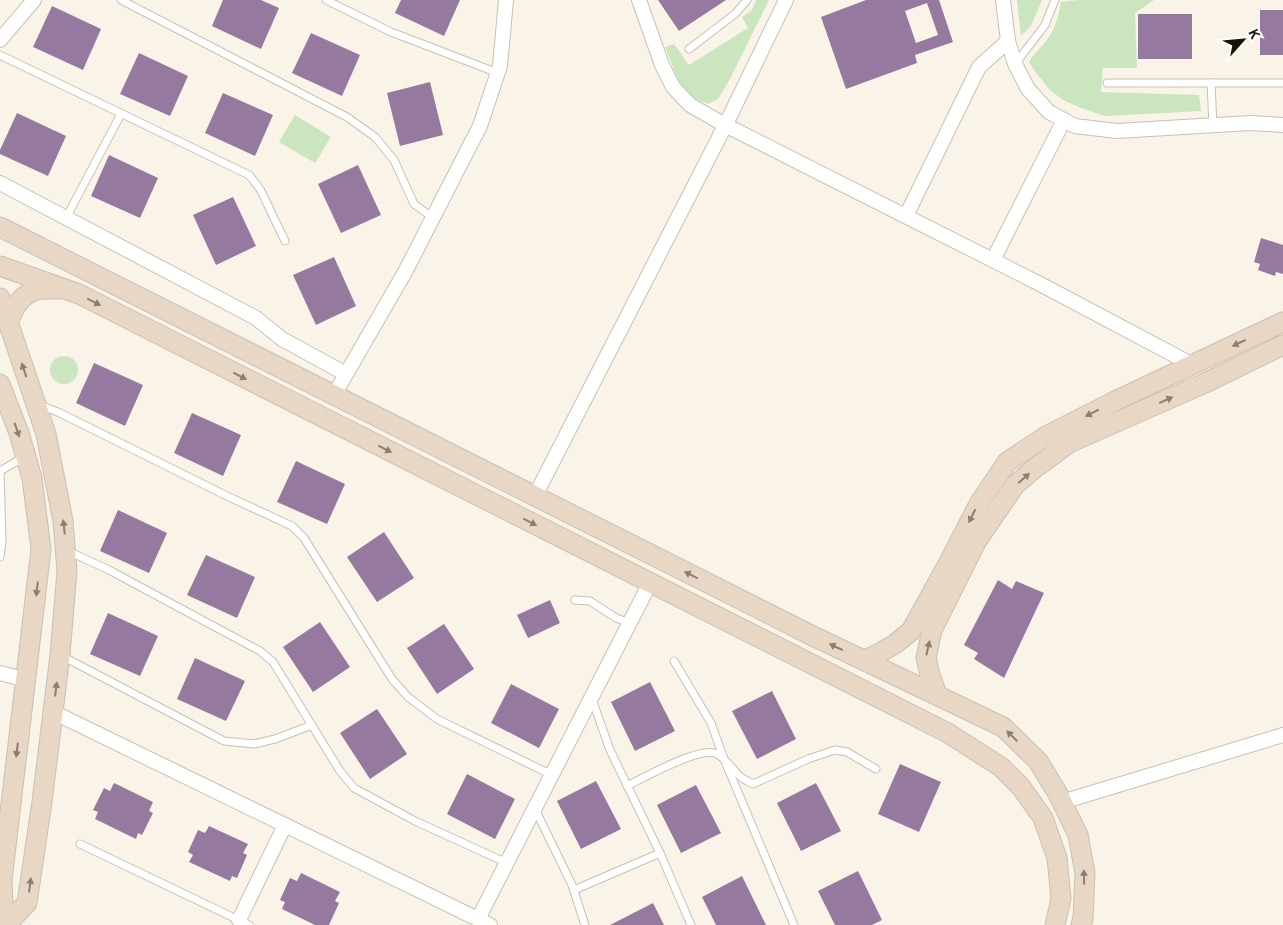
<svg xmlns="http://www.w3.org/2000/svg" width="1283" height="925" font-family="'DM Sans',sans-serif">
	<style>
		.green { fill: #cbe5be }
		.building { fill: #96799f; fill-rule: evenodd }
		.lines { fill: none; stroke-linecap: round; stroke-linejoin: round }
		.lane-casing { stroke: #c7c1b5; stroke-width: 9 }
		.street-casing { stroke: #c7c1b5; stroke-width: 16 }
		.secondary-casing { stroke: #c7c1b5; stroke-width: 21 }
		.lane { stroke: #fff; stroke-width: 7 }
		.street { stroke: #fff; stroke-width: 14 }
		.secondary { stroke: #e7d7c4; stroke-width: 19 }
		.oneway { fill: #897f73 }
	</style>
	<rect width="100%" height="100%" fill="#faf4e8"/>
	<g class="green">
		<path d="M756,0H769L730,79L718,99L708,104L694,98L680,85L665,47L674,44L689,65L748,28L742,17L752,10Z"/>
		<path d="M1017,0H1042L1031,26L1021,36Z"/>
		<path d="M1078,0H1154L1135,13L1137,68H1103L1101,92L1199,95L1201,111L1105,116L1081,108L1063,100L1050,90L1037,74L1029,62C1034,53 1041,48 1047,40C1056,27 1058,17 1061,2Z"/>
		<path d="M295,115L331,137L315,163L279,142Z"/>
		<circle cx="64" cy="370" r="14"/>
	</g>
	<g class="building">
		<path d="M223,0H261L279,8L261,49L212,26Z"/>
		<path d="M401,0H460L444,36L395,13Z"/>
		<path d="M658,0H726L679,31Z"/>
		<path d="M866,0H939L953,42L915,55L917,63L846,89L821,17ZM927,3L938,35L916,43L905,11Z"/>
		<path d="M52,6L101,29L83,70L33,47Z"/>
		<rect x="1260" y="10" width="23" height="45"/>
		<rect x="1138" y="14" width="54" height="45"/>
		<path d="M311,33L360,55L342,96L292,73Z"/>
		<path d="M139,53L188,76L170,116L120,94Z"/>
		<path d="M430,82L443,135L400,146L387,93Z"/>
		<path d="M223,93L273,115L255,156L205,133Z"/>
		<path d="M17,113L66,136L48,176L0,154V150Z"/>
		<path d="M109,155L158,178L140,218L91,196Z"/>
		<path d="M358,165L381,215L341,233L318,184Z"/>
		<path d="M233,197L256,246L216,265L193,215Z"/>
		<path d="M1261,238L1283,245V274L1276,272L1275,276L1258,270L1260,264L1254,262Z"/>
		<path d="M334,257L356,306L316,325L293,275Z"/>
		<path d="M94,363L143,385L125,426L76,403Z"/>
		<path d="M192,413L241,435L223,476L174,453Z"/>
		<path d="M296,461L345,484L327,524L277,502Z"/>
		<path d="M118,510L167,533L149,573L100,551Z"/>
		<path d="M384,532L414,578L377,602L347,557Z"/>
		<path d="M206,555L255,577L237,618L187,595Z"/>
		<path d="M998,580L1012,589L1016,581L1044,593L1004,678L974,659L978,653L964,645Z"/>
		<path d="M550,600L560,623L528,638L517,615Z"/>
		<path d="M108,613L158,636L140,676L90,654Z"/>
		<path d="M320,622L350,667L313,692L283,647Z"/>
		<path d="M444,624L474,669L437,694L407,648Z"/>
		<path d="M195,658L245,681L226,721L177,699Z"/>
		<path d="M650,682L675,731L635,751L611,702Z"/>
		<path d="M511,684L559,709L539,748L491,723Z"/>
		<path d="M772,691L796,739L757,759L732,711Z"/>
		<path d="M377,709L407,754L370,779L340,733Z"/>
		<path d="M900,764L941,782L919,832L878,814Z"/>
		<path d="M467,774L515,799L495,839L447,814Z"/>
		<path d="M596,781L621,829L581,849L557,801Z"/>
		<path d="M114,783L153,802L149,811L153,813L142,835L138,833L136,839L95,819L98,812L93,810L104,788L110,791Z"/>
		<path d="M816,783L841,831L801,851L777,803Z"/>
		<path d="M696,785L721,833L681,853L657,805Z"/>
		<path d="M209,826L248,844L243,853L247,855L237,878L232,876L230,881L189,862L193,855L188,852L198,830L205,833Z"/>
		<path d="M858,871L882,920L872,925H835L818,891Z"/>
		<path d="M301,873L340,892L335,901L339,903L329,925H315L282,909L285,902L280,900L290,878L297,881Z"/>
		<path d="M742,876L766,925H716L702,897Z"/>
		<path d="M653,903L664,925H610Z"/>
	</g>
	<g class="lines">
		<defs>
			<g id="lane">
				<path d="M121,0L347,117L375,137L394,160L414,204L433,218"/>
				<path d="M326,0L391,32L498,73"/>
				<path d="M689,49L735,14L747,0"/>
				<path d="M0,55L249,175L260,189L285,241"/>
				<path d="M1016,63L1045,25L1055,0"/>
				<path d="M1107,83H1283"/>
				<path d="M1211,83L1213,126"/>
				<path d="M66,218L121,114"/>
				<path d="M40,405L60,413L229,497L292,526L304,538L392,679L408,697L437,719L552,775"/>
				<path d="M0,471L24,457"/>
				<path d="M68,551L109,570L260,651L273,662L340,771L354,788L415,821L507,863"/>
				<path d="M0,557L2,540L0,471"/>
				<path d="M575,600L590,601L616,618L630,623"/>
				<path d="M62,656L224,741L254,744L275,739L312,725"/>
				<path d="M674,661L711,723L724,759L794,925"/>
				<path d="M592,699L610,750L660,853L691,925"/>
				<path d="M627,786C643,778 702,745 717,754C728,760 733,771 742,778C745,780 750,782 753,784L808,759L835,750L847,752L876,769"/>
				<path d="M535,809L572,885L585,925"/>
				<path d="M80,844L249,925"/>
				<path d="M574,890L660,853"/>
			</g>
			<g id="street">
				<path d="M639,0L662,65L673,87L690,105L725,125L1042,285L1193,365"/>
				<path d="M1003,0L1008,41L1015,64L1028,89L1049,112L1075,126L1117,131L1250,123L1283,125"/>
				<path d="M0,40L34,0"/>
				<path d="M0,183L256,318L282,339L346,374"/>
				<path d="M906,216L979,67L1008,41"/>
				<path d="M993,260L1064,120"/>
				<path d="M334,395L405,272L480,126L500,66L506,0"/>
				<path d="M535,496L728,120L786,0"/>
				<path d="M0,673L26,680"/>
				<path d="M53,712L490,925"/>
				<path d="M1062,802L1283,735"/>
				<path d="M478,919L650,583"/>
				<path d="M239,920L285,825"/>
			</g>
			<g id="secondary">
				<path d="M0,227L813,636L1003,727L1038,761L1058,794L1078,835L1085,873L1083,919L1081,925"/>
				<path d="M0,266L79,294L948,733L1001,767L1021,787L1043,818L1057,858L1061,899L1055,925"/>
				<path d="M0,298L46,434L63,521L67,571L60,655L42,802L27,903L6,925"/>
				<path d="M8,323C13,310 19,297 33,291C40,288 50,289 58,289"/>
				<path d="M0,384L19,433L32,478L41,549L2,880L4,925"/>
				<path d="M863,660L874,656L895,644L911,631L948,564L980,502L1007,462L1046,436L1115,401L1283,322"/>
				<path d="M937,695L930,675L926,658L932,630L976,542L1015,485L1035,468L1069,443L1205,383L1283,345"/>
			</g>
		</defs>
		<use href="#lane" class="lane-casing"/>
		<use href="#street" class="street-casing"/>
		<use href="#secondary" class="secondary-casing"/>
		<use href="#lane" class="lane"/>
		<use href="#street" class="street"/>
		<use href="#secondary" class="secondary"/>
	</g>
	<defs><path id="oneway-solid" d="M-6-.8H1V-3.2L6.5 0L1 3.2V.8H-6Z" transform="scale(1.25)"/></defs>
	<g class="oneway">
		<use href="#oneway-solid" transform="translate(94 302) rotate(27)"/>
		<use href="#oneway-solid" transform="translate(1239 343) rotate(155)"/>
		<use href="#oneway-solid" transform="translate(24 370) rotate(-109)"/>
		<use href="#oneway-solid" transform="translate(240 376) rotate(27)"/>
		<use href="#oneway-solid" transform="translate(1166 400) rotate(-24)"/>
		<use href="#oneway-solid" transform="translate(1092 413) rotate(153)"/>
		<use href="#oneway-solid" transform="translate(17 430) rotate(71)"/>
		<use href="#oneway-solid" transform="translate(385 449) rotate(27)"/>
		<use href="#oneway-solid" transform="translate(1024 478) rotate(-41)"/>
		<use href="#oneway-solid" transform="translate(972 516) rotate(117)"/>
		<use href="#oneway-solid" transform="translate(530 522) rotate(27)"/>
		<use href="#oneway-solid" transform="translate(64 527) rotate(-96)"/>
		<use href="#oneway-solid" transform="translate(691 575) rotate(-153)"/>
		<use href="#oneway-solid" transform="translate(37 589) rotate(97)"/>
		<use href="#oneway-solid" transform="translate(836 647) rotate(-155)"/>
		<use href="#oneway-solid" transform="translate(928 648) rotate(-77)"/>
		<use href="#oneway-solid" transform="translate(56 689) rotate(-83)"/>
		<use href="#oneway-solid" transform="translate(1012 736) rotate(-136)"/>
		<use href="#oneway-solid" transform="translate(17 750) rotate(97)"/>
		<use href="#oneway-solid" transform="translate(1084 877) rotate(-91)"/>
		<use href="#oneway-solid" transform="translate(30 885) rotate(-82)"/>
	</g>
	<g transform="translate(1243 40) rotate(63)" stroke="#ffffff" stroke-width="4" paint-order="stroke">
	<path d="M0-4L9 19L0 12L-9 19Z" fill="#171410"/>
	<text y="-8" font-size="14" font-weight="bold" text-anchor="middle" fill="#171410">K</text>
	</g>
</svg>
